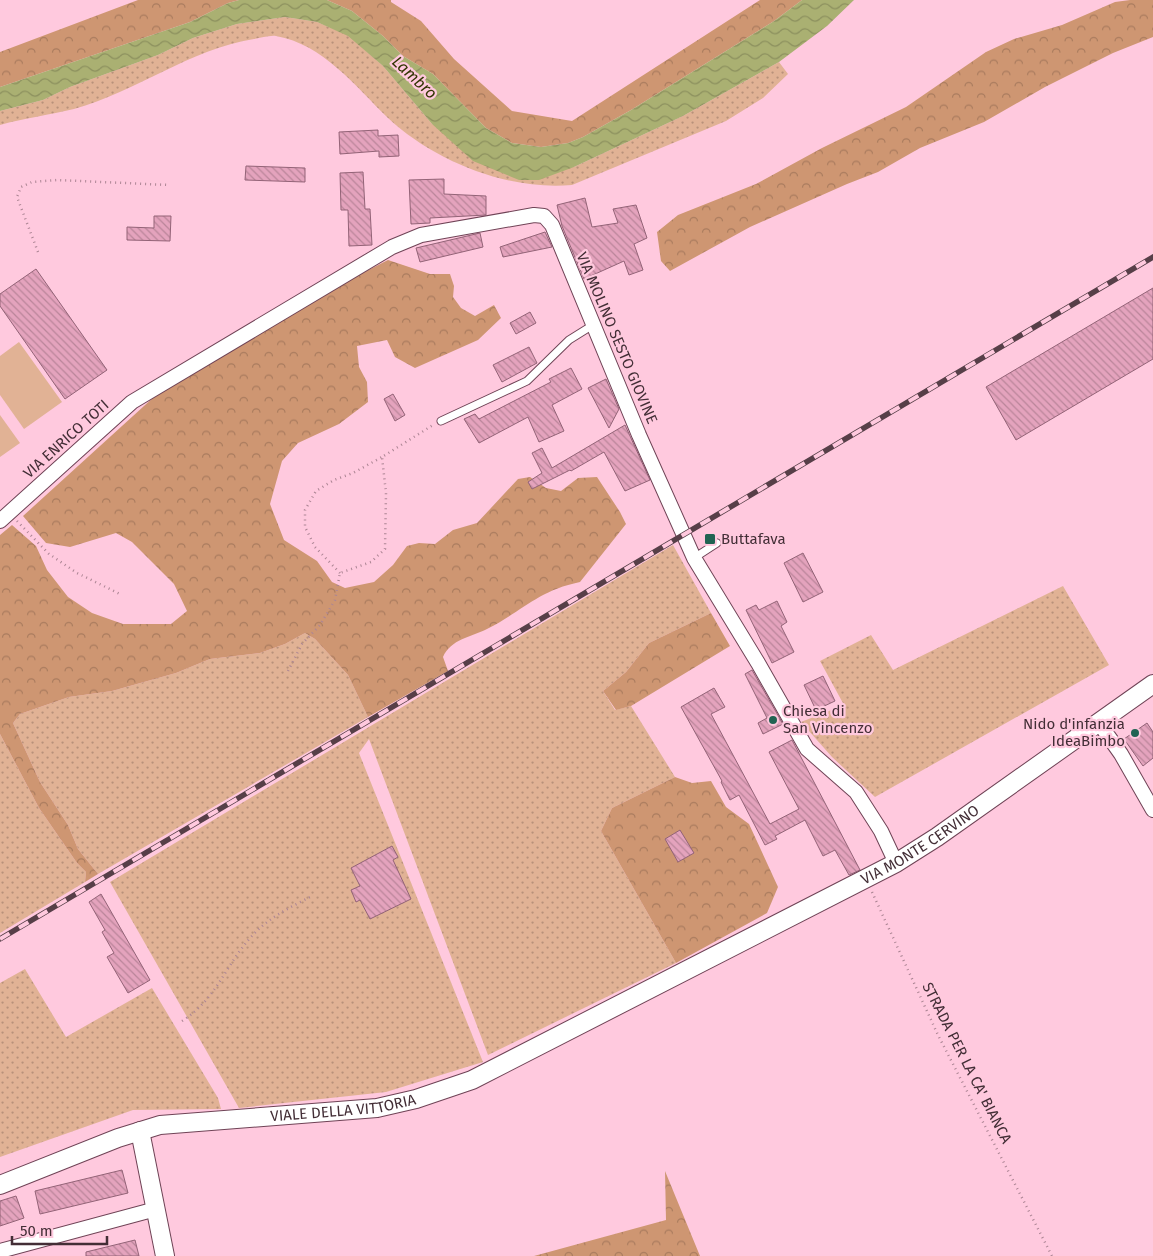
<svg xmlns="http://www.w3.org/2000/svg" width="1153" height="1256" font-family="'Fira Sans',sans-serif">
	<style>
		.green { fill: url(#green-dots) }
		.forest { fill: url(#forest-crowns) }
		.pitch { fill: #e1b295 }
		.water { fill: url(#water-waves) }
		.building { fill: url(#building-back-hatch); stroke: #936377 }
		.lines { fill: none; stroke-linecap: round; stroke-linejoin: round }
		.service-casing { stroke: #6f4356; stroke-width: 9 }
		.minor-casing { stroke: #6f4356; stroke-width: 16 }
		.tertiary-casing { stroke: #6f4356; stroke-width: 20 }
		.path { stroke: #ac8594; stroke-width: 2.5; stroke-dasharray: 1 4; stroke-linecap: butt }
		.service { stroke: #fff; stroke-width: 7 }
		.minor { stroke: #fff; stroke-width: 14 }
		.tertiary { stroke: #fff; stroke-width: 18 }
		.rail-casing { stroke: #573f48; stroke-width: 5.5 }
		.rail { stroke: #ffc9de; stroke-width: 4; stroke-dasharray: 11; stroke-linecap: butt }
		.poi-dot { fill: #216352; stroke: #ffc9de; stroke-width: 2 }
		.labels { text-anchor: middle; stroke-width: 4.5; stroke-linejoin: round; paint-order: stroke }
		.street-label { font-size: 15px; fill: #432e36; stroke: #ffc9de }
		.poi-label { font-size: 15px; fill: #432e36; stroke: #ffc9de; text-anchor: start }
		.water-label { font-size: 16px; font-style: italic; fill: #323503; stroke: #ffc9de }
	</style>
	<defs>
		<pattern id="green-dots" width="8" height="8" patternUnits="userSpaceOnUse" patternTransform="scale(1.25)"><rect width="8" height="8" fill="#e1b295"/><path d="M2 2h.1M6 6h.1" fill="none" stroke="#b8917a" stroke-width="1.8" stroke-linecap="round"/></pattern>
		<pattern id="forest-crowns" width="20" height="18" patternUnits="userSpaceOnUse" patternTransform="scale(1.25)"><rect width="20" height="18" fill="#ce9672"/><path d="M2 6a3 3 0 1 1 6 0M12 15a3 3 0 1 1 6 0" fill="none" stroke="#a97b5e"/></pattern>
		<pattern id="water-waves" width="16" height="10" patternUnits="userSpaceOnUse" patternTransform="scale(1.25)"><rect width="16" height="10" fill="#aab072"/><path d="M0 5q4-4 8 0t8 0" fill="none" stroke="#8c905e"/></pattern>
		<pattern id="building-back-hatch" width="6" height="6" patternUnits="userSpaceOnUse" patternTransform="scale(1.25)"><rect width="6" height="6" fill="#e4a3bd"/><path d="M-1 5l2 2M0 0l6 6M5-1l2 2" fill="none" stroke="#ba859a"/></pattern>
	</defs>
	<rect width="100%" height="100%" fill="#ffc9de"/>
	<g class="green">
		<path d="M285,17L317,22L348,35L383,66L432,124L574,167L683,116L779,62L788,74L763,98L726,121L572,185C508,191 434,161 388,118C356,87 323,44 276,36C270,35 261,38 254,39C190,49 136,92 74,109C50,115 24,118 0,125V111L43,100L70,87L158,55L193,38L237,24Z"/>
		<path d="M673,545L711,613L649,643L626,672L603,691L615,710L631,706L675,777L612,808L601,831L676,963L488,1055L369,739L359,753L483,1062L386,1092L239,1108L110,882Z"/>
		<path d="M1063,586L1109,665L875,797L832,757L801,722L844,705L820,661L871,635L893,670Z"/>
		<path d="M305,633L315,639L348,675L368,717L98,874L78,849L68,825L40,782L13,723L20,714L69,697L112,691L176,673L210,659L260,653L285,644Z"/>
		<path d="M0,734L39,808L77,863L86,872L85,882L0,933Z"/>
		<path d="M25,969L66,1037L152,988L218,1098L221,1109L133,1110L0,1157V983Z"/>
	</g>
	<g class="forest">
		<path d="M138,0H239L228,3L190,22L0,87V52Z"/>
		<path d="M327,0H391V2L421,21L454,59L512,111L572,121L760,0H802L774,21L631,110L583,137L568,143L541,147L512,143L486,128L433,74L403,56L383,36L352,11Z"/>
		<path d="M1130,0H1153V37L1113,53L1045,87L984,122L920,148L878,172L847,184L750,227L670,271L661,261L657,232L678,215L756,184L822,148L906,107L986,52L1014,39L1062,25L1115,2Z"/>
		<path d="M388,260L430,274H450L454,286L453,297L461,308L475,316L494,305L501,318L478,340L415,368L395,357L387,340L357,346L359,367L367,382L368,402L339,424L298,443L282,461L270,504L284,540L317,561L332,582L345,588L374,582L393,565L407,546L419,543L435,544L453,530L477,523L518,479L530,477L546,488L561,491L578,478L597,477L620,512L626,524L580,582C537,591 523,611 487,629C471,637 451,639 443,657L448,671L368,717L348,675L315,639L305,633L285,644L260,653L210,659L176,673L112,691L69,697L20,714L13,723L40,782L68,825L78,849L98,874L85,882L86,872L77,863L39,808L0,734V535L12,525L36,546L47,570L68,597L92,613L123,624H171L187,611L174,584L132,542L116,533L70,547L46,543L23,516L155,396L335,287Z"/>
		<path d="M711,613L730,646L631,706L616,710L603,691L626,672L649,643Z"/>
		<path d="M675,777L692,783L711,781L726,807L749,824L778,887L767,913L676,963L601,831L612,808Z"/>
		<path d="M665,1171L700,1256H534L666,1220Z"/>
	</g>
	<g class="pitch">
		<path d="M19,342L62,402L24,429L0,395V356Z"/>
		<path d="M0,415L20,443L0,457Z"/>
	</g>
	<path class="water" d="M239,0H327L352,11L383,36L403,56L433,74L486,128L512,143L541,147L568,143L583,137L631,110L774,21L802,0H854L827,26L779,62L683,116L574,167L539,180H519L473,161L432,124L383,66L348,36L317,22L285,17L237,24L193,38L158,55L70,87L43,100L0,111V87L190,22L228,3Z"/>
	<g class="building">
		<path d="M378,130V136L398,135L399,156L379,157V151L340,154L339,132Z"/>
		<path d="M246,166L305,168V182L245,180Z"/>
		<path d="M363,172L365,209H370L372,245L349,246L348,210H341L340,173Z"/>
		<path d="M444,179V194L486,196V215L430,218V223L411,224L409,180Z"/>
		<path d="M585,198L592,227L618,223L613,209L636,205L647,238L634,244L643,270L629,275L624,261L584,279L562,226L557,205Z"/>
		<path d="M154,216H171L170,241L127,240V227L154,228Z"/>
		<path d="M545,232L552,247L503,257L500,247Z"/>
		<path d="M480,233L483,247L420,262L416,248Z"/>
		<path d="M36,269L107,370L65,399L0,306V294Z"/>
		<path d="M1153,288V359L1016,440L986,387Z"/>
		<path d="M530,312L536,323L516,334L510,323Z"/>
		<path d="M529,347L537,363L502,382L493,365Z"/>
		<path d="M571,368L582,389L552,405L564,431L539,442L528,417L479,443L464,419L475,414L479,419L551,382L549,379Z"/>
		<path d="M606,379L619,409L609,428L588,388Z"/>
		<path d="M393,394L405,415L395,421L384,399Z"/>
		<path d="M625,425L650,480L625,491L604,452L571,471L570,470L532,489L528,482L542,473L532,453L542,448L552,468Z"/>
		<path d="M803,553L823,592L803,602L784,563Z"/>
		<path d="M777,601L787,622L781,626L794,652L772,663L746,610L756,605L759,610Z"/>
		<path d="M752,670L783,724L763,734L758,723L767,718L745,674Z"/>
		<path d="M823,676L835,701L820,708L819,706L815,708L804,685Z"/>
		<path d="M714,688L725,707L711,714L770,824L799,809L769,752L792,740L860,870L849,875L835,850L823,856L805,820L775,836L777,839L765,845L739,795L730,800L721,782L722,781L681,707Z"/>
		<path d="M1147,723L1153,732V758L1143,766L1124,739Z"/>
		<path d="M680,830L694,853L678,862L665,839Z"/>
		<path d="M392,846L398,857L393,860L411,899L370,919L360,900L356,902L351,890L360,886L351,868Z"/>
		<path d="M101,894L150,980L128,993L107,957L114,953L102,932L105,930L89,902Z"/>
		<path d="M122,1170L128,1193L40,1214L35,1191Z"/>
		<path d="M16,1196L24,1218L0,1226V1201Z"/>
		<path d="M135,1240L139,1256H86V1252Z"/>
	</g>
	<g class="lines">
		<defs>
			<g id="service">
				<path d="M441,421L527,381L569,340L593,325"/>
				<path d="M694,558L717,543"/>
			</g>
			<g id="minor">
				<path d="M0,521L132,402L392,247L421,235L534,215L544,216L552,225L639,435L694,558L758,663L807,749L856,792L881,831L896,863"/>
				<path d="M1099,723L1121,754L1153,810"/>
				<path d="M0,1251L156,1209"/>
			</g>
			<g id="tertiary">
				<path d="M140,1131L165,1256"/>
				<path id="s1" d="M0,1185L118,1138L160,1125L377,1108L416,1099L472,1080L896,863L937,837L1153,684"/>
			</g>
		</defs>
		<use href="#service" class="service-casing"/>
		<use href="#minor" class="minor-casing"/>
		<use href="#tertiary" class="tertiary-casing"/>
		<g class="path">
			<path d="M38,252L17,197L21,187L32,182L57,180L169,185"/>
			<path d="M17,521L49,554L77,573L120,594"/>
			<path d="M340,573L315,547L305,527V510L316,491L334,480L353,473L382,457"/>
			<path d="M288,671L302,644L320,625L335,600L340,573L371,562L385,549L386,493L382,457L433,425"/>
			<path d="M872,892L938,1035L1052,1256"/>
			<path d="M182,1021C217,999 225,965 252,936C268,918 289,908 310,897"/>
		</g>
		<use href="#service" class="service"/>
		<use href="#minor" class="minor"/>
		<use href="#tertiary" class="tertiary"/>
		<defs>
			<path id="rail" d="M0,939L1153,257"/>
		</defs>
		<use href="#rail" class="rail-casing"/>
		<use href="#rail" class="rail"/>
	</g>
	<g class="poi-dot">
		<rect x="704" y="533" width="12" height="12" rx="2.5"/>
		<circle cx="773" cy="720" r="5"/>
		<circle cx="1135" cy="733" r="5"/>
	</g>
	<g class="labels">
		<g class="street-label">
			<text transform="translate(617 338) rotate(67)" y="5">VIA MOLINO SESTO GIOVINE</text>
			<text transform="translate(66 439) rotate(-42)" y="5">VIA ENRICO TOTI</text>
			<text dy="5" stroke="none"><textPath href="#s1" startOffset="994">VIA MONTE CERVINO</textPath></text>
			<text transform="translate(967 1063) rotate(63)" y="5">STRADA PER LA CA' BIANCA</text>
			<text dy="5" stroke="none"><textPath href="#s1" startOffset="355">VIALE DELLA VITTORIA</textPath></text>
		</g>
		<g class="poi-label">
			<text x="721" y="544">Buttafava</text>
			<text x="783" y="716">Chiesa di<tspan x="783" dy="17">San Vincenzo</tspan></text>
			<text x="1125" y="729" text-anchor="end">Nido d'infanzia<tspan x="1125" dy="17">IdeaBimbo</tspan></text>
		</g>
		<g class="water-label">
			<text transform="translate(415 77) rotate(43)" y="6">Lambro</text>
		</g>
	</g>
	<path d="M12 1236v8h95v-8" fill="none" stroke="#432e36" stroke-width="2.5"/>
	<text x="20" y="1236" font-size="15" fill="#432e36" stroke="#ffc9de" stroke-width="4" paint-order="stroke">50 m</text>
</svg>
